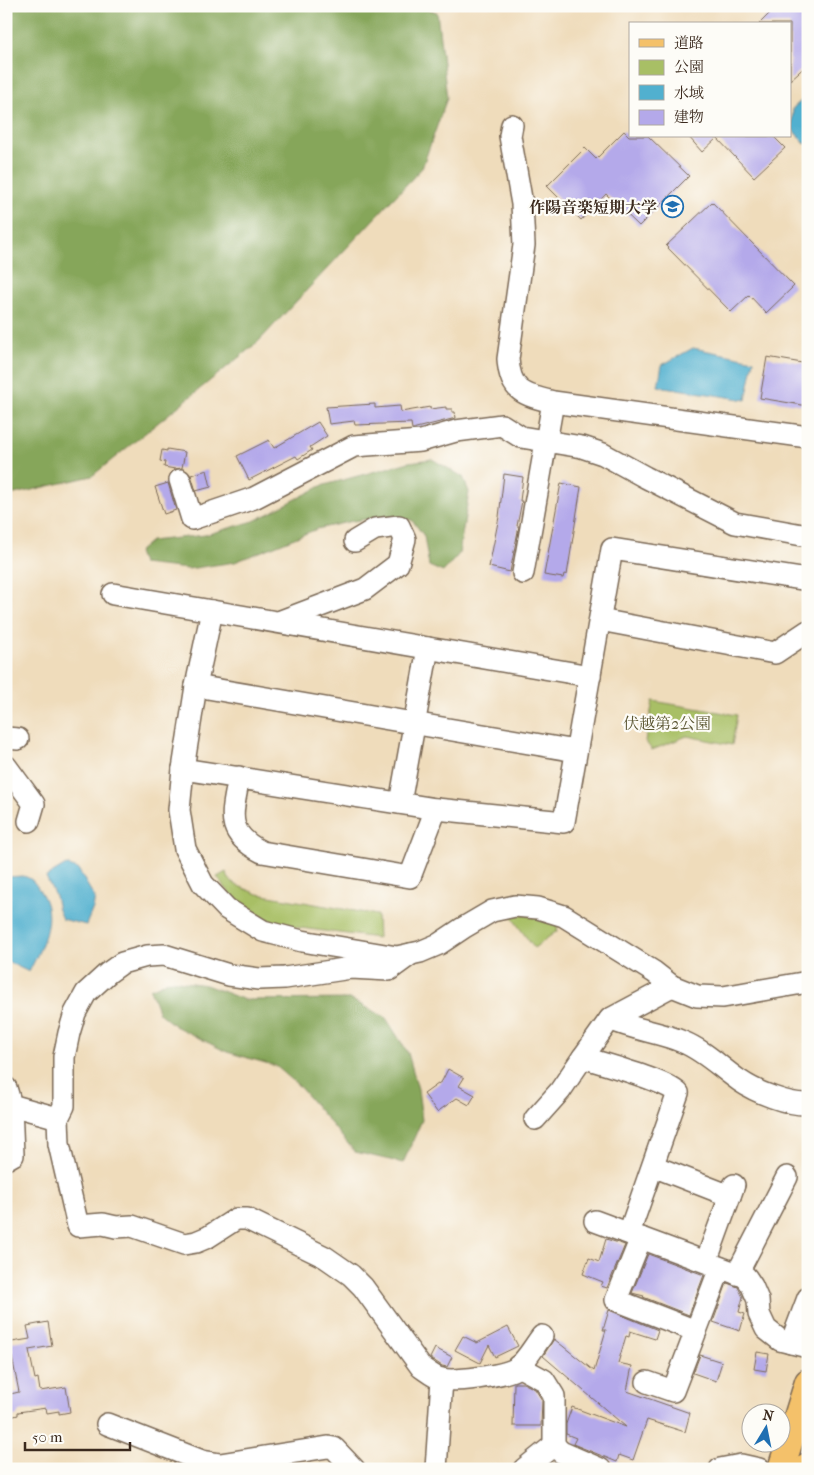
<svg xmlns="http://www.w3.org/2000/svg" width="814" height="1475" font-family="'IM FELL French Canon','Noto Serif JP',serif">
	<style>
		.green { fill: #a8bf65; stroke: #727442 }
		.forest { fill: #86a65a; stroke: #60683c }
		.water { fill: #51b0cf; stroke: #466d76 }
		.building { fill: #b4a9ea }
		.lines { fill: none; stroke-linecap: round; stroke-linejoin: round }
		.minor-casing { stroke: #7a6855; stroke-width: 24 }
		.major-casing { stroke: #7a6855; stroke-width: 29 }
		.minor { stroke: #fff; stroke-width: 21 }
		.major { stroke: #f4c16a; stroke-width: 26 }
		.labels { text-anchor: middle; stroke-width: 4.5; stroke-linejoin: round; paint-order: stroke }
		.poi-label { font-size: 16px; font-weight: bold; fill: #3b2a1e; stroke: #fdfcf7; text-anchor: end }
		.park-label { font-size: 16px; fill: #5c5733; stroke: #fdfcf7 }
	</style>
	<rect width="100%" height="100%" fill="#fdfcf7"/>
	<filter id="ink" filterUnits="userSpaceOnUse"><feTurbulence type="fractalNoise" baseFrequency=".02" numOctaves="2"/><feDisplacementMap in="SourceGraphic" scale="10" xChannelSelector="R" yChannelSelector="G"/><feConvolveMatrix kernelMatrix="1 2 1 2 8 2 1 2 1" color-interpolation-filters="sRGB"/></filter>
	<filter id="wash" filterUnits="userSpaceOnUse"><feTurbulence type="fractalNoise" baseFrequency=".0096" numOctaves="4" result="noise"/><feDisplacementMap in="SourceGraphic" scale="20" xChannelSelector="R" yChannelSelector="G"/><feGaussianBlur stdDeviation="1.12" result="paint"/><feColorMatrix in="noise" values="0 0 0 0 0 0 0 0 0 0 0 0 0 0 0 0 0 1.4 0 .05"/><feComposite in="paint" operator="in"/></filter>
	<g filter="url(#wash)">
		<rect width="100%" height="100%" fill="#efdcbb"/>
		<g class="green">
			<path d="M653,701L737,715L732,745L687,736L652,750L645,741Z"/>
			<path d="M226,872L229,879L236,885L258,894L377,915L378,938C357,935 337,933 316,930C302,928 287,927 274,922C250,914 231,897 217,877Z"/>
			<path d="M525,915L558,923L557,931L534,948L511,916Z"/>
		</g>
		<g class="forest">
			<path d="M6,6H415L437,12L447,98L422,168L258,342L92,476L6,496Z"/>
			<path d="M432,459L463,477L469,492L459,554L443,572L429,566L424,536L412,520L383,517L353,521L317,529L235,562L188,569L142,564L138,552L151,541L205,535L254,521L321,486L409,462Z"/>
			<path d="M170,980L206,985L245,1000L350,999L386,1018L408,1053L418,1089L422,1120L403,1163L355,1152L298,1085L276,1066L227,1052L175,1026L159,1013L150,989Z"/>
		</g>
		<g class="water">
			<path d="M808,95V143L805,144L792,129L793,108Z"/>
			<path d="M693,348L754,360L746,400L658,386L662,365Z"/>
			<path d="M66,865L78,869L95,898L93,908L86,925L62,919L58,910L55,896L46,877Z"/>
			<path d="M23,876C32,878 35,883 40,891C58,917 41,948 29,972L6,961V877Z"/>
		</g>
		<g id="blocks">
			<g class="building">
				<path d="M777,6H808V64L790,80V24H759Z"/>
				<path d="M624,131L629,136H648L689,176L639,226L606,194L581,220L547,186L585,148L596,159Z"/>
				<path d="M688,136H773L785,148L754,177L717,138L702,152Z"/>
				<path d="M712,202L794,286L766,313L749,295L731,312L666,246Z"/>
				<path d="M767,357L808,364V406L760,398Z"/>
				<path d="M375,404V408L400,406L401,412L430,407V409L446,407V409H452V412H455L456,418L412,429L411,423L355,425L354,421L329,424L326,407Z"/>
				<path d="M318,422L327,436L310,447L312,450L298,459L296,456L249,480L237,456L269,440L274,448Z"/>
				<path d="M167,449L185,452L182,468L175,469L164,467L165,462L160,461L162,450L167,451Z"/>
				<path d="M207,470L211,487L196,491L191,475Z"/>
				<path d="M504,474L523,477L520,501H522L517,526H519L510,572L489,567L499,517Z"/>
				<path d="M168,483L176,510L164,514L155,487Z"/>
				<path d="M561,483L581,487L567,575L564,574L563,578L544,575Z"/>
				<path d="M448,1069L464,1078L459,1086L475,1095L469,1105L457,1098L437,1112L424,1094L442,1081Z"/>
				<path d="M606,1239L625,1245L607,1288L601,1286L603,1282L583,1274L589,1258L599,1262Z"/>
				<path d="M648,1254L704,1275L689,1315L643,1297L644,1296L632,1293Z"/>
				<path d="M727,1283L738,1287L743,1297L739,1312L745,1314L740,1331L713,1322Z"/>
				<path d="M609,1310L658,1330L655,1339L630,1331L629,1337L626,1336L618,1363L632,1366L627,1391L690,1413L685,1432L647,1420L633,1460L619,1455L617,1462L573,1444L576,1438L566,1434V1424L572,1407L626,1427L543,1356L554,1339L594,1371L606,1330H603Z"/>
				<path d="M48,1322L52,1346L29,1350L35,1379L38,1378L40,1391L66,1387L70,1412L59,1414V1411L47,1413L46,1408L18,1412V1415L6,1418V1395L19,1392L12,1357L6,1358V1343L30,1339L27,1326Z"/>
				<path d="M508,1327L518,1346L495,1357L489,1345L480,1363L455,1350L463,1336L477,1343Z"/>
				<path d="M435,1348L452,1357L447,1367L442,1366L430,1358Z"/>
				<path d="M757,1352L769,1354L766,1371L754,1369Z"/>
				<path d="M700,1355L722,1362L716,1381L693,1373Z"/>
				<path d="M514,1383H523L535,1389L542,1400L541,1426H513Z"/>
			</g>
		</g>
	</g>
	<g filter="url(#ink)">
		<use href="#blocks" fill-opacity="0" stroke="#7a6855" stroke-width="1"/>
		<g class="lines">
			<defs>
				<g id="minor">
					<path d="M512,125L510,136L522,204L524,245L508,359C510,392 524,395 553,402L808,437"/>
					<path d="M180,480L192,519L254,498L354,446L421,441L456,431L502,425L521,437L582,447L603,454L645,477L735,523L808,536"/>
					<path d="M523,573L553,402"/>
					<path d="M113,594L590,676"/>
					<path d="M212,611L196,686L183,769L179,810L185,849L203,884L227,909L263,931L302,941L397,957L420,952L439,944L463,928L492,911L515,906L538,908L564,916L654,972L672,986L697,996L723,997L808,982"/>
					<path d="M600,620L775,653L808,631"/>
					<path d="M281,621L365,589L398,564L405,539L399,526L375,529L355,541"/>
					<path d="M196,686L576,751"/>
					<path d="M6,738L18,739"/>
					<path d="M6,766L34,804L29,821"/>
					<path d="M183,769L436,809L564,822L612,549L808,580"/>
					<path d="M239,777C233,813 223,832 262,852L410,877L436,809"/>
					<path d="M400,803L428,648"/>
					<path d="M411,954L389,970L351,968L285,978L259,979L229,975L164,955L147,956L122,963L108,973L86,993L75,1013L69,1033L64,1057V1106L58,1118L59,1144L78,1226L103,1224L116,1227L132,1226L184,1244L196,1242L208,1237L236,1219H247L325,1257L351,1275L363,1287L421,1367C427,1371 434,1377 441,1379C455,1382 502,1376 515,1369C526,1362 534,1346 542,1336"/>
					<path d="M610,1019C634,1030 660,1032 683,1042C705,1051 721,1068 740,1081C756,1092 788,1105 808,1104"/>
					<path d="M6,1088L11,1105L58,1118"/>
					<path d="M535,1119L560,1091L583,1057"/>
					<path d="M6,1159L13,1155L11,1105"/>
					<path d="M653,1166L730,1196"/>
					<path d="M595,1221L746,1277L752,1286L758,1300L759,1314L766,1329L780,1340L808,1347"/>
					<path d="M629,1233L678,1093C663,1079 605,1065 583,1057L610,1019L672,986"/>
					<path d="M641,1238L616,1300L696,1331L673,1391L647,1382"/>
					<path d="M706,1262L734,1185"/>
					<path d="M737,1274L787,1177"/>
					<path d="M696,1331L720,1268"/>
					<path d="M791,1343L808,1298"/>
					<path d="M518,1366L544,1380L554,1396V1445"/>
					<path d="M107,1424L202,1461L220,1464L328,1447L334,1448L354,1469"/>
					<path d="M436,1469L442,1379"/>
					<path d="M524,1469L554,1445L561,1452L600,1469"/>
					<path d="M720,1469L741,1465L759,1469"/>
				</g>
				<g id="major">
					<path d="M781,1469L808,1382"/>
					<path d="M807,1469L808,1466"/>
				</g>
			</defs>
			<use href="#minor" class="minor-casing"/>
			<use href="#major" class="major-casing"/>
			<use href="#minor" class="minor"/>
			<use href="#major" class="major"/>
		</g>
	</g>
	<defs>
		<symbol id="university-ring" viewBox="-11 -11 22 22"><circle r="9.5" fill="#fdfcf7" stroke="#1f6fb2" stroke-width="1.5"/><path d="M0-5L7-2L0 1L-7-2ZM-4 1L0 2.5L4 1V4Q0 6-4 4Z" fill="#1f6fb2"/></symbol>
	</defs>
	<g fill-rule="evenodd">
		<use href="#university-ring" x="660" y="194" width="25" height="25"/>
	</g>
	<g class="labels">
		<g class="poi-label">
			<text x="657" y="213">作陽音楽短期大学</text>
		</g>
		<g class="park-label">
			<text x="667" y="729">伏越第2公園</text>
		</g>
	</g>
	<rect width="814" height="1475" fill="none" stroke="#fdfcf7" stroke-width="25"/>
	<rect x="629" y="22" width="162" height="115" fill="#fdfcf7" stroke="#afa8a0"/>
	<rect x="639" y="39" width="25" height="8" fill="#f4c16a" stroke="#afa8a0"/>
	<text x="674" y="48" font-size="15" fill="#3b2a1e">道路</text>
	<rect x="639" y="60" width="25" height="15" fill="#a8bf65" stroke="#afa8a0"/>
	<text x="674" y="72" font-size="15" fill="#3b2a1e">公園</text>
	<rect x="639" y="85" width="25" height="15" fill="#51b0cf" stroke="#afa8a0"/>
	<text x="674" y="98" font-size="15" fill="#3b2a1e">水域</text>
	<rect x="639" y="110" width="25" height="15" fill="#b4a9ea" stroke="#afa8a0"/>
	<text x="674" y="122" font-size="15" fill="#3b2a1e">建物</text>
	<g transform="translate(766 1428) rotate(10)"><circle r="24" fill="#fdfcf7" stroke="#afa8a0"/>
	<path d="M0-4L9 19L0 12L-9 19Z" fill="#1f6fb2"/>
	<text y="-8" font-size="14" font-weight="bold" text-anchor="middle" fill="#3b2a1e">N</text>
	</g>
	<path d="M25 1442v8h105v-8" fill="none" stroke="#3b2a1e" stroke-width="2.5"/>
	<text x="32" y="1442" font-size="15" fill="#3b2a1e" stroke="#fdfcf7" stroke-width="4" paint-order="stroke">50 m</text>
</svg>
